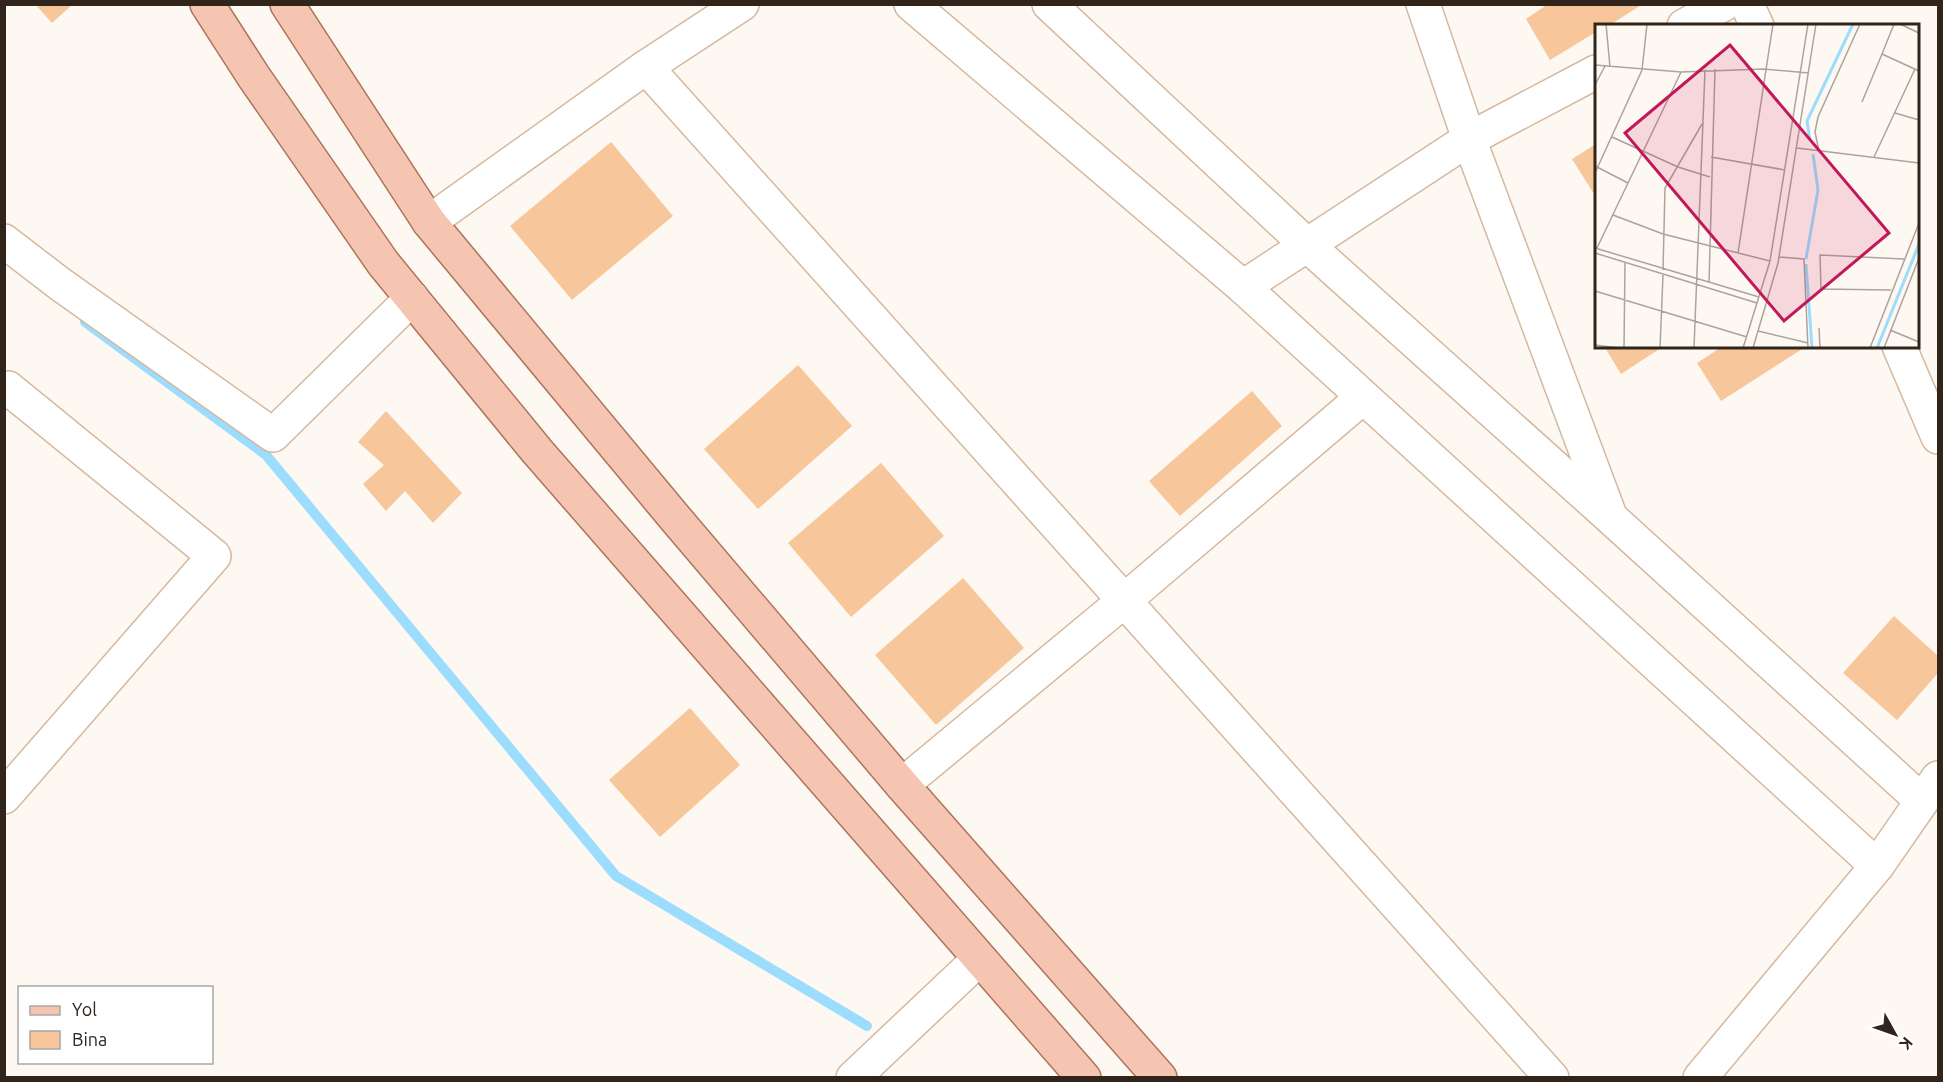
<svg xmlns="http://www.w3.org/2000/svg" width="1943" height="1082" font-family="Ubuntu,sans-serif">
	<style>
		.lines { fill: none; stroke-linecap: round; stroke-linejoin: round }
		.stream { stroke: #9cddfe; stroke-width: 10 }
		.building { fill: #f7c69a }
		.minor-casing { stroke: #d5b89f; stroke-width: 36 }
		.major-casing { stroke: #ac745b; stroke-width: 36 }
		.minor { stroke: #fff; stroke-width: 33 }
		.major { stroke: #f5c5b2; stroke-width: 33 }
		.inset-river { fill: none; stroke: #9cddfe; stroke-width: 3 }
		.inset-road { fill: none; stroke: #aca39c; stroke-width: 1.5 }
		.view { fill: #c2185b; fill-opacity: 0.15; stroke: #c2185b; stroke-width: 3 }
		.inset-edge { fill: none; stroke: #30241b; stroke-width: 3 }
	</style>
	<rect width="100%" height="100%" fill="#fef8f2"/>
	<g class="lines">
		<path class="stream" d="M85,322L266,455L616,876L867,1026"/>
	</g>
	<g class="building">
		<path d="M35,4H73L52,23Z"/>
		<path d="M1548,4H1643L1608,26H1596V32L1550,60L1526,19Z"/>
		<path d="M611,142L673,216L572,300L510,226Z"/>
		<path d="M1596,144V197L1572,159Z"/>
		<path d="M1604,346H1664L1621,374Z"/>
		<path d="M1723,346H1807L1721,401L1697,363Z"/>
		<path d="M798,365L852,426L758,509L704,449Z"/>
		<path d="M1252,391L1282,426L1180,516L1149,481Z"/>
		<path d="M386,411L462,493L433,523L405,491L386,511L363,484L384,465L358,442Z"/>
		<path d="M881,463L944,536L851,617L788,543Z"/>
		<path d="M963,578L1024,648L936,725L875,655Z"/>
		<path d="M1894,616L1938,656V673L1897,720L1843,673Z"/>
		<path d="M690,708L740,765L660,837L609,780Z"/>
	</g>
	<g class="lines">
		<defs>
			<g id="minor">
				<path d="M911,4L1243,287L1877,866"/>
				<path d="M1049,4L1307,245L1610,517L1922,801"/>
				<path d="M1423,4L1469,139L1609,513"/>
				<path d="M1747,4L1757,26"/>
				<path d="M1684,26L1724,4"/>
				<path d="M646,67L1552,1078"/>
				<path d="M429,222L646,67L742,4"/>
				<path d="M4,241L60,284L273,435L412,298"/>
				<path d="M1243,287L1469,139L1596,72"/>
				<path d="M1899,346L1938,437"/>
				<path d="M4,392L8,388L214,556L4,797"/>
				<path d="M902,785L1125,600L1362,398"/>
				<path d="M853,1078L979,959"/>
				<path d="M1700,1078L1877,866L1938,778"/>
			</g>
			<g id="major">
				<path d="M207,4L254,77L383,263L537,451L1084,1078"/>
				<path d="M287,4L429,222L675,518L902,785L1160,1078"/>
			</g>
		</defs>
		<use href="#minor" class="minor-casing"/>
		<use href="#major" class="major-casing"/>
		<use href="#minor" class="minor"/>
		<use href="#major" class="major"/>
	</g>
	<g transform="translate(1595 24)">
		<rect width="324" height="324" fill="#fef8f2"/>
		<path class="inset-river" d="M215,116L212,97L258,0M211,235L223,166L218,130M211,240L217,324M282,324L324,220"/>
		<path class="inset-road" d="M11,0L15,43M299,0L287,30L324,47M305,0L324,9M0,41L86,48L169,45L214,49M0,61L10,42M267,78L287,30M300,89L324,96M17,113L83,143L115,153M202,124L324,139M224,127L220,108L223,93L265,0M116,133L190,146M279,133L320,45M0,142L33,159M0,149L47,46L52,0M18,191L68,210L175,237M0,224L164,273M2,224L86,48M0,229L162,279M143,229L178,0M184,233L209,235L213,324M68,246L70,164L107,100M114,259L120,45M296,266L226,265L225,231L309,235M0,267L152,313M224,304L225,324M295,306L324,318M163,307L213,319M0,321L24,324M29,324L30,239M65,324L68,251M99,324L110,46M148,324L175,237L213,0M158,324L183,239L221,0M275,324L324,199M289,324L324,234"/>
		<path class="view" d="M135,21L294,209L189,297L30,109Z"/>
		<rect width="324" height="324" class="inset-edge"/>
	</g>
	<rect width="1943" height="1082" fill="none" stroke="#30241b" stroke-width="12"/>
	<rect x="18" y="986" width="195" height="78" fill="#ffffff" stroke="#aca7a4" stroke-width="1.5"/>
	<rect x="30" y="1006" width="30" height="9" fill="#f5c5b2" stroke="#aca7a4" stroke-width="1.5"/>
	<text x="72" y="1016" font-size="18" fill="#30241b">Yol</text>
	<rect x="30" y="1031" width="30" height="18" fill="#f7c69a" stroke="#aca7a4" stroke-width="1.5"/>
	<text x="72" y="1046" font-size="18" fill="#30241b">Bina</text>
	<g transform="translate(1895 1034) rotate(130)" stroke="#ffffff" stroke-width="4.5" paint-order="stroke">
	<path d="M0-4.5L10 22L0 15L-10 22Z" fill="#30241b"/>
	<text y="-9" font-size="16" font-weight="bold" text-anchor="middle" fill="#30241b">K</text>
	</g>
</svg>
